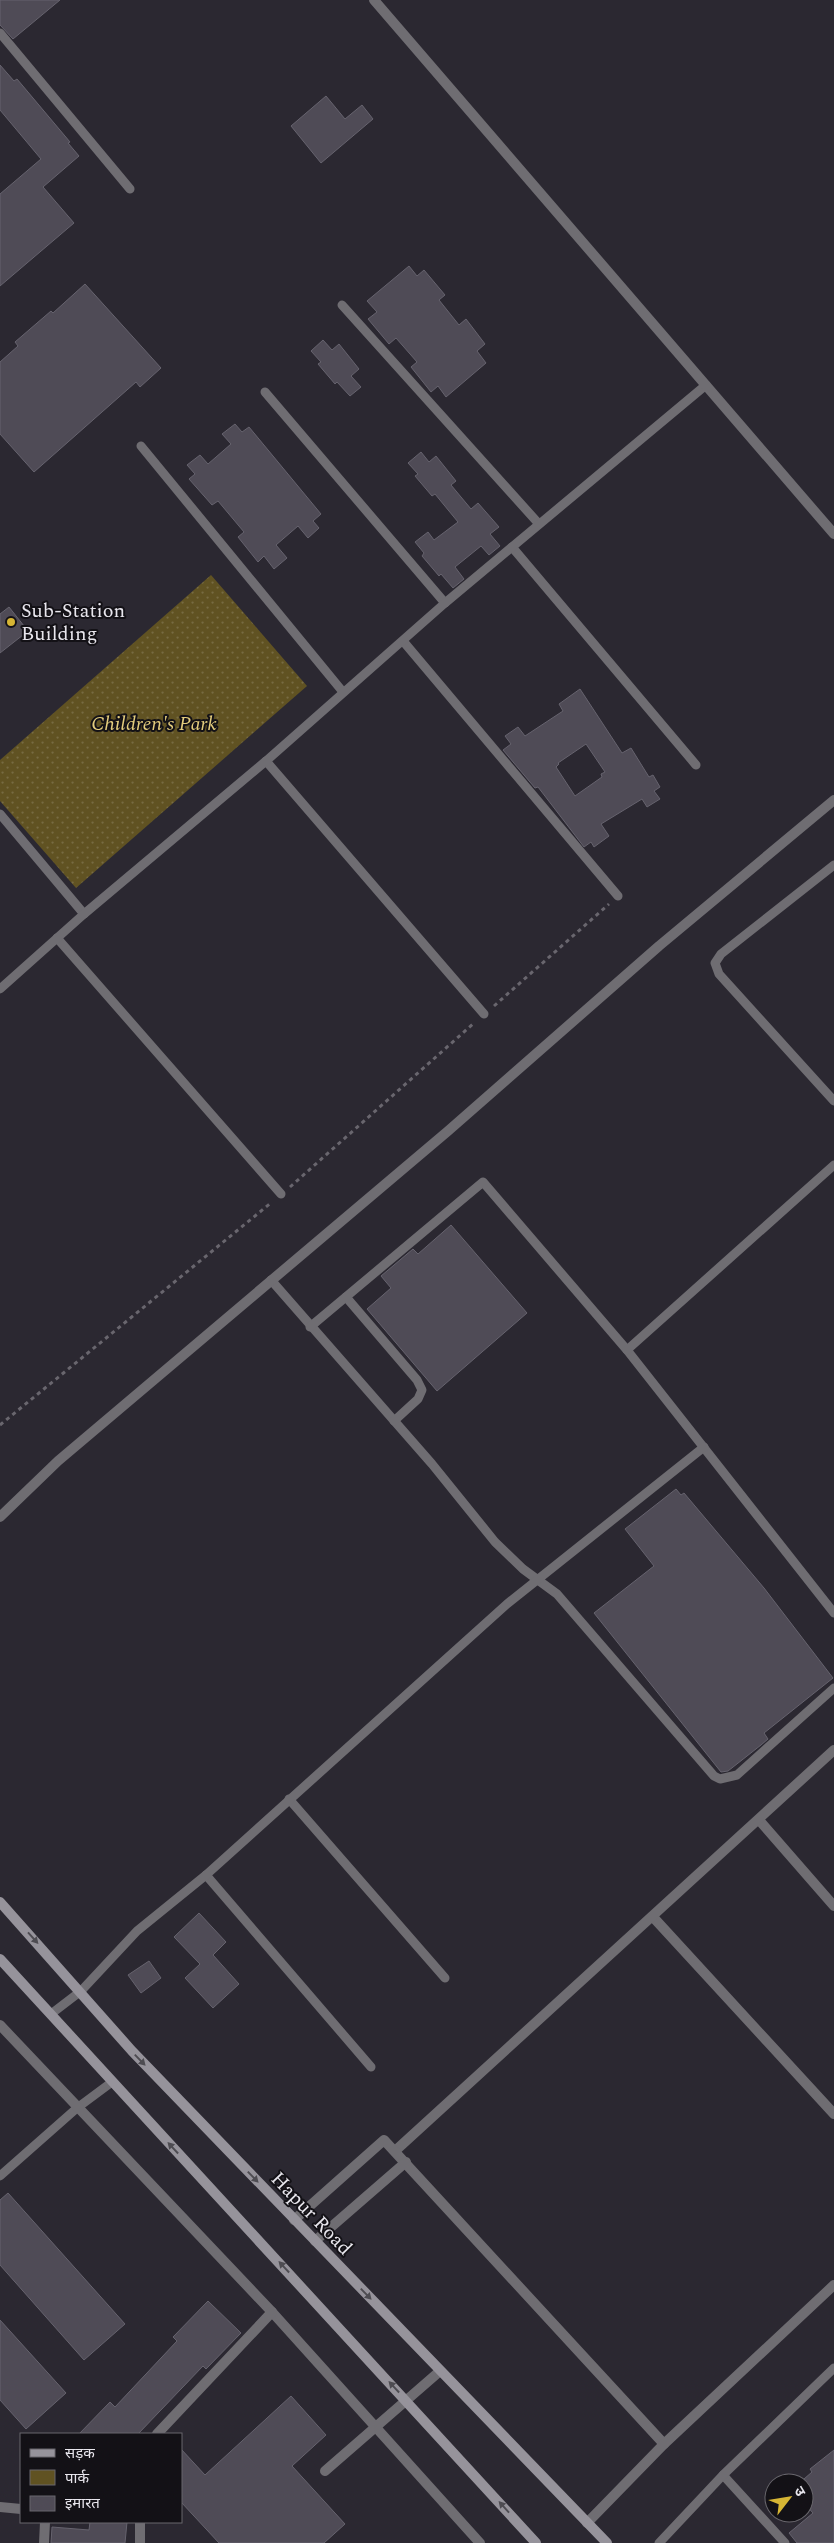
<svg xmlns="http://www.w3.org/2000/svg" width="834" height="2543" font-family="Spectral,'Noto Sans Devanagari',serif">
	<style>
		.green { fill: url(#green-dots) }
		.building { fill: #4f4b56; stroke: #66636e; fill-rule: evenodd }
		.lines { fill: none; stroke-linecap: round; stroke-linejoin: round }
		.path { stroke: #69666e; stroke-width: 3; stroke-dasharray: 4 4; stroke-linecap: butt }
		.service { stroke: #6f6d72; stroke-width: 9 }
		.minor { stroke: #6f6d72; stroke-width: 10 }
		.tertiary { stroke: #6f6d72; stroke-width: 10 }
		.secondary { stroke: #96939b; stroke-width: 10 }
		.oneway { fill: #4e4c52 }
		.poi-dot { fill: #d6b534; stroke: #131116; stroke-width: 2 }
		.labels { text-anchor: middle; stroke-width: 4; stroke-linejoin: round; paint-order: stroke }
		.poi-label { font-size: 20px; fill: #e8e6ed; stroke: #131116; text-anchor: start }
		.park-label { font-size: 20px; font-style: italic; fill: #e4cd7e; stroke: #131116 }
		.street-label { font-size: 20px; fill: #e8e6ed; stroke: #131116 }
	</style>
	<defs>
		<pattern id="green-dots" width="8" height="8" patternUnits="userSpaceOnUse" patternTransform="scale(1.25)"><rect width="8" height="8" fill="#605222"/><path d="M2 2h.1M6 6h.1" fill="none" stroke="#776b42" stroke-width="1.8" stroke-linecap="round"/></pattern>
	</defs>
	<rect width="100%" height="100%" fill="#2b2831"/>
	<path class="green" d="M211,575L307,686L76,888L0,801V760Z"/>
	<g class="building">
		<path d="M0,0H60L13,39L0,25Z"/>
		<path d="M0,65L14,81L17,79L70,142L68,143L79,156L43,187L74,223L0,286V194L41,159L0,110Z"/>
		<path d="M326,96L345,119L362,105L373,119L321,163L291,126Z"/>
		<path d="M409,266L417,276L424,270L445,295L439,300L459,325L466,319L485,344L477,351L486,363L446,397L438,386L431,392L411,367L417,362L396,338L389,344L368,319L377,312L367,301Z"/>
		<path d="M85,284L161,368L140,387L136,382L34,472L0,434V362L18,346L15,342L51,311L53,313Z"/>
		<path d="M323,340L332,350L339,344L359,369L351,376L361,387L350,396L337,382L335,384L318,364L321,362L311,351Z"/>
		<path d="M235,424L242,432L249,427L321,514L313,521L319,528L308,538L298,526L276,545L287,558L274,569L264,556L258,562L238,537L244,532L218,501L212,505L189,479L195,474L187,465L200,455L208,464L231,444L222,434Z"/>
		<path d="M421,452L429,462L436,456L456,481L451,485L471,509L478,503L499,527L490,534L500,546L489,555L481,546L455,567L464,579L453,588L441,574L439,576L422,556L424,553L415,542L428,532L434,540L458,522L435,494L432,496L415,476L418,474L408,463Z"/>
		<path d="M9,607L28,631L0,653V614Z"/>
		<path d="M580,689L622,753L631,748L649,777L653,775L660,787L654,791L660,799L647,807L642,799L601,824L609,836L594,847L591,842L584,847L538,787L535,788L503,750L511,744L505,736L518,727L525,736L563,711L559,704ZM586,744L605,772L601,774L602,777L575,796L556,767L559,764L558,763Z"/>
		<path d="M451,1225L527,1313L437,1391L367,1309L391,1288L381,1276L413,1249L418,1254Z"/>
		<path d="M676,1489L681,1495L684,1493L764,1588L833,1678L764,1733L768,1739L761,1745L728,1771L721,1772L594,1613L654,1566L625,1529Z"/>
		<path d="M199,1913L226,1942L213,1955L239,1984L213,2008L185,1978L200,1964L174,1937Z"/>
		<path d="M149,1961L161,1978L141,1993L128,1975Z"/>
		<path d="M8,2193L125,2324L84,2360L0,2265V2200Z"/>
		<path d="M208,2301L241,2333L206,2369L203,2366L138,2434H79L110,2402L115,2407L177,2341L173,2337Z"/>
		<path d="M0,2320L66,2393L26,2429L0,2400Z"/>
		<path d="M291,2396L326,2435L292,2466L345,2524L324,2543H219L181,2502V2449L205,2475Z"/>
		<path d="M834,2450V2543H797L789,2533L813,2513L804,2503V2479L812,2472L810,2469Z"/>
		<path d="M90,2522H127L125,2543H51L52,2527L89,2530Z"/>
	</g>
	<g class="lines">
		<g class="path">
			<path d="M494,1006L609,904"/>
			<path d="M290,1187L474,1023"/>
			<path d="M0,1425L272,1202"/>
		</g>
		<g class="service">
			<path d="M0,33L130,189"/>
			<path d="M342,305L539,524"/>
			<path d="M265,392L445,603"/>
			<path d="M141,446L343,692"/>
			<path d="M512,547L696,765"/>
			<path d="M403,641L618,896"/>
			<path d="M266,761L484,1014"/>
			<path d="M0,814L84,914"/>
			<path d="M834,865L721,954L715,963L719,974L834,1101"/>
			<path d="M57,938L281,1194"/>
			<path d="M0,989L84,914L266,761L445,603L706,385"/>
			<path d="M271,1280L432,1464L495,1542L523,1569L557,1594L714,1776L720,1779L737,1775L834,1688"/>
			<path d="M346,1297L417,1380L422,1390L418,1399L394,1421"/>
			<path d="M310,1327L483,1182L627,1350L834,1613"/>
			<path d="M627,1350L834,1165"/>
			<path d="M289,1799L445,1978"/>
			<path d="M206,1875L371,2067"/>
			<path d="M51,2014L81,1991L137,1931L206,1875L507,1604L704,1447"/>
			<path d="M0,2176L77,2108L112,2082"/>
			<path d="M723,2475L785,2543"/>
			<path d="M659,2543L723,2475L834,2368"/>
		</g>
		<g class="minor">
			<path d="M0,1517L58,1461L448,1131L659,946L834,800"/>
			<path d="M759,1820L834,1906"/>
			<path d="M653,1917L834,2114"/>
			<path d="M0,2025L272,2312L480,2543"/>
			<path d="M395,2151L834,1750"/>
			<path d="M294,2220L384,2140L664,2444"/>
			<path d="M315,2241L406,2162"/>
			<path d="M157,2434L272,2312"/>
			<path d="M325,2471L440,2371"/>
			<path d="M0,2507L21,2509"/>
			<path d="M140,2522V2543"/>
			<path d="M587,2523L664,2444L834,2285"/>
			<path d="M44,2543L45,2522"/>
		</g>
		<path class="tertiary" d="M374,0L834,534"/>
		<g class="secondary">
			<path d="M0,1902L132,2051L607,2543"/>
			<path d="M0,1959L536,2543"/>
		</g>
	</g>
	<defs><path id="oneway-solid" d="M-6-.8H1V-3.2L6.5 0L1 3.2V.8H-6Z" transform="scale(1.25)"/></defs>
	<g class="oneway">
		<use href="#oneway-solid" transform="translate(33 1938) rotate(48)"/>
		<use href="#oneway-solid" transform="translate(140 2060) rotate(46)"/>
		<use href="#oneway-solid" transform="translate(173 2148) rotate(-133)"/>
		<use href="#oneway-solid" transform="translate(253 2177) rotate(46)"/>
		<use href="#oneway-solid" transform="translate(284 2267) rotate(-133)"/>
		<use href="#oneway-solid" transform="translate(366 2294) rotate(46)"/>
		<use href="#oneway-solid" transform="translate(394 2387) rotate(-133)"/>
		<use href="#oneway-solid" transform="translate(504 2507) rotate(-132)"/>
	</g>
	<circle class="poi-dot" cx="11" cy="622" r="5"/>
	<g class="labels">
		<g class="poi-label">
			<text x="21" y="617">Sub-Station<tspan x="21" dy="23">Building</tspan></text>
		</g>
		<g class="park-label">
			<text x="154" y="730">Children's Park</text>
		</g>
		<g class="street-label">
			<text transform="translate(312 2213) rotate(46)" y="7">Hapur Road</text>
		</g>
	</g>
	<rect x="20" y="2433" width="162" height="90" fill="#131116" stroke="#68666c"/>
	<rect x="30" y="2449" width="25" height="8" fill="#96939b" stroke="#68666c"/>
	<text x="65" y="2458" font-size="15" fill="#e8e6ed">सड़क</text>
	<rect x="30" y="2470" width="25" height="15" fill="#605222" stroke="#68666c"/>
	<text x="65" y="2483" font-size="15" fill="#e8e6ed">पार्क</text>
	<rect x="30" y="2496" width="25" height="15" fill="#4f4b56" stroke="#68666c"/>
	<text x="65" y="2508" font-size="15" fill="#e8e6ed">इमारत</text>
	<g transform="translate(789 2498) rotate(59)"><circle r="24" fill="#131116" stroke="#68666c"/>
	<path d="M0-4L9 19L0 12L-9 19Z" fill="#d6b534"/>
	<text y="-8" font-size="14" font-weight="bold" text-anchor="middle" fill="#e8e6ed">उ</text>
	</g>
</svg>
